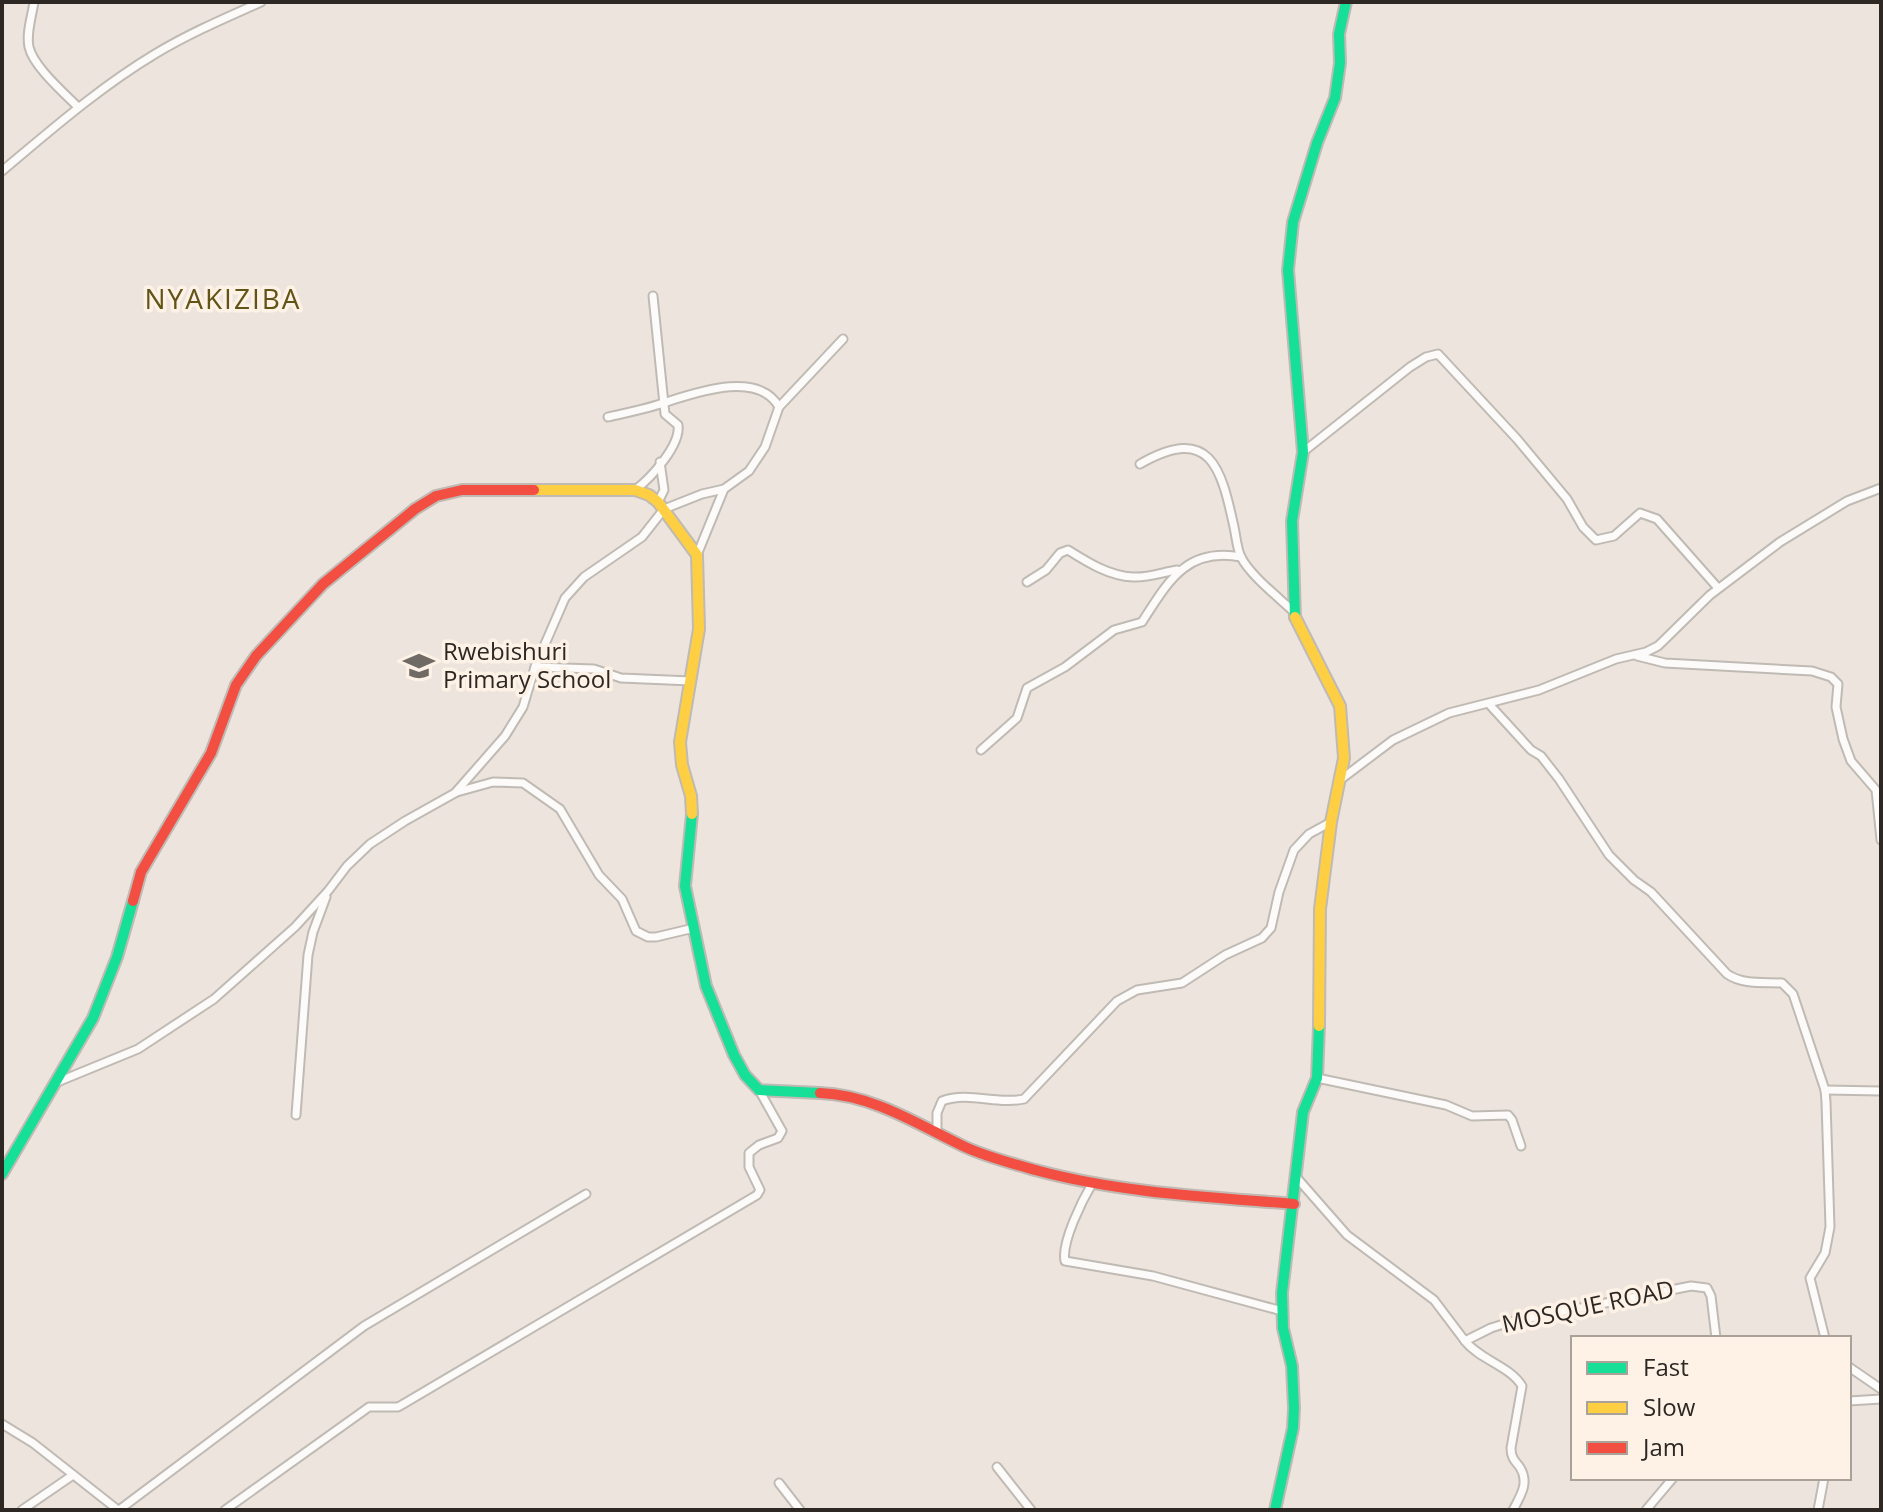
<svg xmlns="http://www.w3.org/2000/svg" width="1883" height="1512" font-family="'Open Sans',sans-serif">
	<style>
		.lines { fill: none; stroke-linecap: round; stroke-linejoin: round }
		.street-casing { stroke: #c0bab4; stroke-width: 11 }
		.fast-casing { stroke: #c0bab4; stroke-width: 14 }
		.slow-casing { stroke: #c0bab4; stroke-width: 14 }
		.jam-casing { stroke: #c0bab4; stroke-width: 14 }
		.street { stroke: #fcfbfa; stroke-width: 7 }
		.fast { stroke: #16e098; stroke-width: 10 }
		.slow { stroke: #ffcf43; stroke-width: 10 }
		.jam { stroke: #f24e42; stroke-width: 10 }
		.labels { text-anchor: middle; stroke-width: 7; stroke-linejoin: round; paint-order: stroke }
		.poi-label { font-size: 24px; fill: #2d2823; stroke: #fef2e7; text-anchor: start }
		.street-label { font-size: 24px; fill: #2d2823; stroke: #fef2e7 }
		.quarter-label { font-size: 28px; letter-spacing: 2px; fill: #615417; stroke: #fef2e7 }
	</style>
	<rect width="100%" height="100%" fill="#ede5dd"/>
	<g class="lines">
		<defs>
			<g id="street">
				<path d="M34,2C32,16 26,33 29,47C33,66 64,93 78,107"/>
				<path d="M2,171C51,130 100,87 155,54C188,34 225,18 261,2"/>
				<path d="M608,417C625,413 641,410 657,405C690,395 757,368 779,407"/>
				<path d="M1303,452L1410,367L1426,357L1438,354L1517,439L1567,499L1583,527L1596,540L1614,536L1640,513L1657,519L1718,588"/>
				<path d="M1140,464C1210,424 1221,467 1234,527C1236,536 1237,549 1241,557C1250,575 1278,597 1293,611"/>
				<path d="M635,490C651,478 681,445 678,425L665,414L653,296"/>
				<path d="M658,502L664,490L660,462"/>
				<path d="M697,555L724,489"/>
				<path d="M1027,582L1046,570L1060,553L1068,550C1087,562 1109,576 1133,577C1148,578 1163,572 1177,570"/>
				<path d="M1637,656L1665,663L1812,671L1831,677L1838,684L1836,707L1843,739L1851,761L1876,790L1881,840"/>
				<path d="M535,667L594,669L621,678L691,681"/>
				<path d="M1489,704L1531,750L1541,756L1559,779L1609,855L1634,880L1651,892L1727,974C1743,985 1763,982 1782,983L1793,994L1825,1090L1826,1102L1830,1227L1825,1253L1810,1278L1825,1338"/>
				<path d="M981,750L1017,718L1027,688L1065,667L1114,630L1142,622C1168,582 1186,547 1241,557"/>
				<path d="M1340,780L1393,740L1449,713L1539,690L1616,659L1646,652L1658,646L1710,595L1780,542L1847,501L1881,488"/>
				<path d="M457,792L493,782L523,783L560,809L599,875L622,899L636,931L648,937H656L694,928"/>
				<path d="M1317,1078L1446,1105L1472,1116L1508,1115L1512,1120L1521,1146"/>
				<path d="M55,1083L138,1049L214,999L295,927L328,891L347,866L370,844L405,821L455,793L505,736L523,707L535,667L565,598L584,577L642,537L664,509L702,494L724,489L749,471L765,447L779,407L843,339"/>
				<path d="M1825,1090L1881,1091"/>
				<path d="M296,1115L308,955L313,932L326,897"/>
				<path d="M937,1132V1113L942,1101C968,1091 998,1105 1024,1099L1117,1001L1137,990L1182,983L1225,955L1262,938L1271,928L1279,892L1294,850L1309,834L1331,822"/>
				<path d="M1297,1178L1347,1235L1434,1300L1465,1341L1491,1328L1510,1322L1691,1286L1707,1288L1711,1296L1716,1338"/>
				<path d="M1093,1182C1083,1199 1061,1242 1065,1261L1153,1276L1282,1311"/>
				<path d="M1465,1341C1480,1360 1510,1366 1522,1386L1511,1448C1511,1457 1514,1460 1519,1466C1530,1482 1521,1495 1513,1510"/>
				<path d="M1849,1367L1881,1389"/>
				<path d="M1849,1401L1881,1399"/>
				<path d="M2,1424L33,1443L118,1510"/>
				<path d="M997,1467L1031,1510"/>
				<path d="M779,1483L800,1510"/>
				<path d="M22,1510L73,1475"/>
				<path d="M119,1510L364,1326L586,1194"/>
				<path d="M225,1510L369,1407H398L405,1403L757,1195L760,1190L749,1167V1153L759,1145L778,1138L782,1131L759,1090"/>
				<path d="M1646,1510L1673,1478"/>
				<path d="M1818,1510L1824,1478"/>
			</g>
			<g id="fast">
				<path d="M1295,617L1292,521L1303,452L1288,270L1293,222L1317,143L1335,98L1340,63L1339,34L1346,2"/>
				<path d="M692,814L685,886L706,986L734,1055L745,1075L759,1090L820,1093"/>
				<path d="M2,1174L93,1018L117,957L133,901"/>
				<path d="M1275,1510L1293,1428L1294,1408L1292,1366L1283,1328L1282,1293L1303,1112L1317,1078L1319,1026"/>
			</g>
			<g id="slow">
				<path d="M534,490H635L649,495L658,502L697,555L699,629L680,742L682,765L691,796L692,814"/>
				<path d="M1295,617L1340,706L1344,758L1331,822L1320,909L1319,1026"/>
			</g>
			<g id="jam">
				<path d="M133,901L141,872L211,753L236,685L256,656L323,584L415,509L436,496L462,490H534"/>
				<path d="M820,1093C873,1095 917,1124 963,1146C986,1157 1014,1164 1039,1171C1122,1193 1209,1197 1294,1204"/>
			</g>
		</defs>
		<use href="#street" class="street-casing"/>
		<use href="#fast" class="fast-casing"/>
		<use href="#slow" class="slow-casing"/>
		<use href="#jam" class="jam-casing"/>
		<use href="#street" class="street"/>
		<use href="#fast" class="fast"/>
		<use href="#slow" class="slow"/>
		<use href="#jam" class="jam"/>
	</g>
	<defs>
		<symbol id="school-bare" viewBox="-9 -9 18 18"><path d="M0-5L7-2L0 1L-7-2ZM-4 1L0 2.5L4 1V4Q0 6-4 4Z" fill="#706a64" stroke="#fef2e7" stroke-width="2.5" paint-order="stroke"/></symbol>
	</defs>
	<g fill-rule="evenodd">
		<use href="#school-bare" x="397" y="644" width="44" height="44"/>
	</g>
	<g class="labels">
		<g class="poi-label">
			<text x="443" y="660">Rwebishuri<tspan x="443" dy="28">Primary School</tspan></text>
		</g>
		<g class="street-label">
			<text transform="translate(1588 1307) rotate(-12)" y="8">MOSQUE ROAD</text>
		</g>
		<g class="quarter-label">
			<text x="223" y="309">NYAKIZIBA</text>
		</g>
	</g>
	<rect width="1883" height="1512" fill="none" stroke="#2d2823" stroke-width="8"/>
	<rect x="1571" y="1336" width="280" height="144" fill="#fef2e7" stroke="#aaa199" stroke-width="2"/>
	<rect x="1587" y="1362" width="40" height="12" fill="#16e098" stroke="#aaa199" stroke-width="2"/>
	<text x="1643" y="1376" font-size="24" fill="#2d2823">Fast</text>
	<rect x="1587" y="1402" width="40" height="12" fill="#ffcf43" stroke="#aaa199" stroke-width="2"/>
	<text x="1643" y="1416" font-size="24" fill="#2d2823">Slow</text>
	<rect x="1587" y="1442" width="40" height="12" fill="#f24e42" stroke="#aaa199" stroke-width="2"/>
	<text x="1643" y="1456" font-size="24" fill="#2d2823">Jam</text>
</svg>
